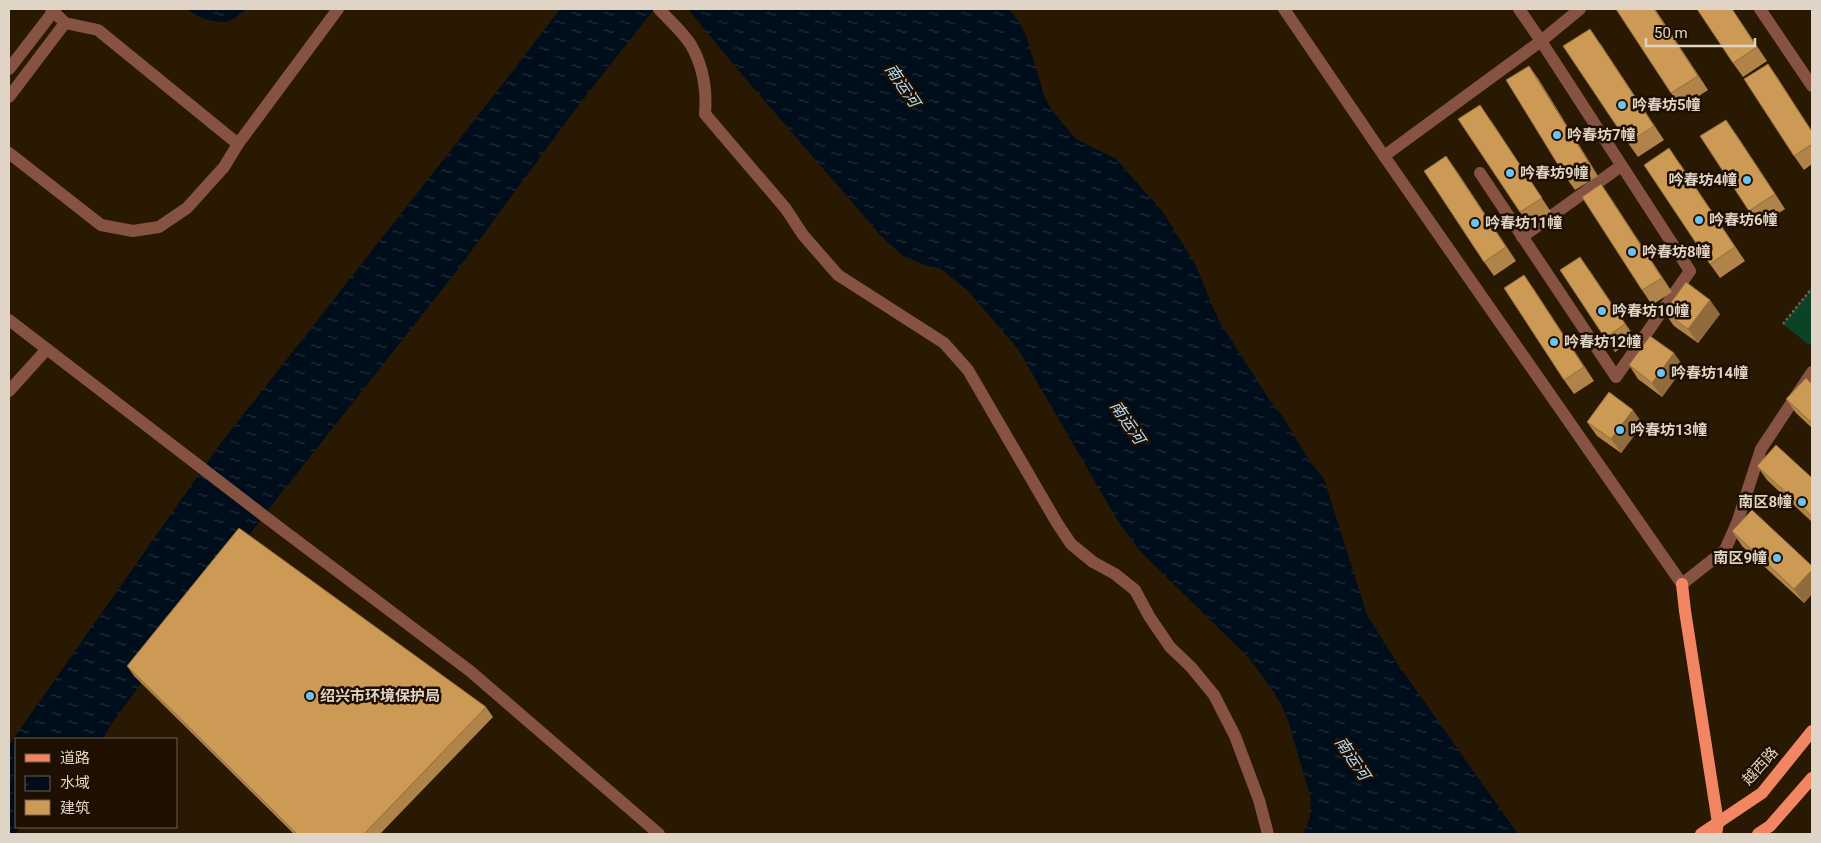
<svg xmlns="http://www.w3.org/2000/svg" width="1821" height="843" font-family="Roboto,'Noto Sans SC',sans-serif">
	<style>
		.park { fill: #0c4225 }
		.water { fill: url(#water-ripples) }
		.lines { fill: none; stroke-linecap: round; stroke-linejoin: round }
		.path { stroke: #70624f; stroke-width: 2.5; stroke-dasharray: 2.5 2.5; stroke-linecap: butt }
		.minor { stroke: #865241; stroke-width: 12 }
		.major { stroke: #f28663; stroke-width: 12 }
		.wall { fill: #b08449 }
		.shaded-wall { fill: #906c3c }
		.building { fill: #cd9a55; stroke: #906c3c }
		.poi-dot { fill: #6cc3f2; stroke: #1f0f00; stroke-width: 2 }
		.labels { text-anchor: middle; stroke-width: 5; stroke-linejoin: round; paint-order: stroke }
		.poi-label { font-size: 15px; font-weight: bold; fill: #dfd4c6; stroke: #1f0f00; text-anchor: start }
		.street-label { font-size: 15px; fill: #dfd4c6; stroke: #1f0f00 }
		.water-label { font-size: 16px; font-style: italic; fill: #b4dbf5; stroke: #1f0f00 }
	</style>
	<defs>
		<pattern id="water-ripples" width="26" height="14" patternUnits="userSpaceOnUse" patternTransform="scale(1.25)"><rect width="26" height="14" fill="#000d1a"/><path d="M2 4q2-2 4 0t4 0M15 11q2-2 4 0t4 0" fill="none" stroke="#252f3a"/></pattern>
	</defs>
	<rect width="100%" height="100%" fill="#291802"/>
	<path class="park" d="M1812,288V341L1809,345L1783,324Z"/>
	<g class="water">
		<path d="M187,9H247C242,12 235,18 230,21C216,25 197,17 187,9Z"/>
		<path d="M560,9H654L571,115L456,272L264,515L110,726L103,739H16V827H21L15,834H9V745L221,443L509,76Z"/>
		<path d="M688,9H1009L1020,23L1027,38L1045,98L1051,109L1076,139L1116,159L1163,212L1195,264L1219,321L1269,399L1281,414L1311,463L1324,479L1367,615L1399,666L1518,834H1303L1310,817L1311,799L1288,720L1281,704L1271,688L1249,658L1139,550L1116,518L1018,349L968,291L940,268L927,266L902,255L882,237L739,71Z"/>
	</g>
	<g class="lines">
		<path class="path" d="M1783,324L1812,288"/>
		<g class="minor">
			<path d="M51,9L65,23L98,30L238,144L338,9"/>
			<path d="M659,9C669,20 683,32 691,45C703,66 707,89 705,114L786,209L803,235L838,275L944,343L968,370L1057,523L1071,544L1093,562L1115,574L1135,590L1149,616L1170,647L1191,667L1214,695L1235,736L1259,800L1268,834"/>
			<path d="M1284,9L1384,156L1682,584L1725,550L1737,523L1761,449L1812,372"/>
			<path d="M1760,9L1812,86"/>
			<path d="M9,69L53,12"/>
			<path d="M9,97L65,23"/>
			<path d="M9,153L101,225L133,231L159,227L187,208L224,167L238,144"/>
			<path d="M1384,156L1541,41L1519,9"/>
			<path d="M1480,173L1616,377L1690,271L1541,41L1580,9"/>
			<path d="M1522,237L1621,166"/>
			<path d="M9,320L276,525L470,671L659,834"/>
			<path d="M9,391L47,349"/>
		</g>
		<g class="major">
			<path d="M1682,584L1685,611L1718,823L1716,834"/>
			<path d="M1701,834L1762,793L1812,731"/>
			<path d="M1758,834L1770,826L1812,778"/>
		</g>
	</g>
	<g class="wall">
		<path d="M1616,9H1655L1708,90L1681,108Z"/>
		<path d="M1732,9L1767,61L1743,77L1733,63Z"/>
		<path d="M1600,43L1664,140L1638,157L1628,143Z"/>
		<path d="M1768,64L1812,131V164L1804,170L1794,156Z"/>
		<path d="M1529,66L1539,80L1598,176L1575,190L1565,176Z"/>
		<path d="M1490,119L1551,212L1530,226L1520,212Z"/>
		<path d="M1736,134L1785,209L1759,226L1749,211Z"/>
		<path d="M1679,162L1745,261L1720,278L1710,264Z"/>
		<path d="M1456,170L1516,261L1494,276L1484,262Z"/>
		<path d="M1601,184L1672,292L1652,305L1642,290Z"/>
		<path d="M1590,271L1635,338L1615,352L1605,338Z"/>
		<path d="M1524,275L1594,381L1574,394L1564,380Z"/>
		<path d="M1664,312L1720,314L1698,343L1674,326Z"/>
		<path d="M1629,365L1684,367L1662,397L1638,379Z"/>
		<path d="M1812,384V428L1796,413L1786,399Z"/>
		<path d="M1587,422L1643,424L1621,453L1597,436Z"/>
		<path d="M1757,466L1812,478V522L1767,480Z"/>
		<path d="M1732,531L1812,566V594L1804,603L1742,546Z"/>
		<path d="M127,666L486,707L493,717L380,834H294L134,676Z"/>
	</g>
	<g class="shaded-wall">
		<path d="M1654,9H1655L1708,90L1698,76Z"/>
		<path d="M1768,64L1778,78L1812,132Z"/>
		<path d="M1529,66L1539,80L1598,176L1588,161Z"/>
		<path d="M1726,120L1736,134L1785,209L1775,194Z"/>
		<path d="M1446,156L1456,170L1516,261L1506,247Z"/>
		<path d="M1601,184L1611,198L1672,292L1662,278Z"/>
		<path d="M1580,257L1590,271L1635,338L1625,324Z"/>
		<path d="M1524,275L1534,289L1594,381L1584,367Z"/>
		<path d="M1710,300L1720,314L1698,343L1688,329Z"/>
		<path d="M1674,353L1684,367L1662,397L1652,383Z"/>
		<path d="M1633,410L1643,424L1621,453L1611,439Z"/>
		<path d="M1812,570V594L1804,603L1794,589Z"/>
	</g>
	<g class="building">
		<path d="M1616,9H1654L1698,76L1671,93Z"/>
		<path d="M1697,9H1732L1757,47L1733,63Z"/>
		<path d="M1590,29L1654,126L1628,143L1563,46Z"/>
		<path d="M1768,64L1812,132V144L1794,156L1744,79Z"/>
		<path d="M1529,66L1588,161L1565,176L1506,80Z"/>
		<path d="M1480,105L1542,198L1520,212L1458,119Z"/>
		<path d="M1726,120L1775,194L1749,211L1700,136Z"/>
		<path d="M1669,148L1735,247L1710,264L1644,165Z"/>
		<path d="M1446,156L1506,247L1484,262L1424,171Z"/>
		<path d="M1601,184L1662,278L1642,290L1582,197Z"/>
		<path d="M1580,257L1625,324L1605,338L1560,270Z"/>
		<path d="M1524,275L1584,367L1564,380L1504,288Z"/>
		<path d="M1686,282L1710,300L1688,329L1664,312Z"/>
		<path d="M1650,336L1674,353L1652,383L1629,365Z"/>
		<path d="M1806,378L1812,384V423L1786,399Z"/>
		<path d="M1609,392L1633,410L1611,439L1587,422Z"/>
		<path d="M1776,445L1812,478V516L1757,466Z"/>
		<path d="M1752,510L1812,566V570L1794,589L1732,531Z"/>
		<path d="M239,528L486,707L364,834H297L127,666Z"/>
	</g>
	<g class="poi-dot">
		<circle cx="1622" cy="105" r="5"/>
		<circle cx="1557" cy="135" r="5"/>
		<circle cx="1510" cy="173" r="5"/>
		<circle cx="1747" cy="180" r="5"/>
		<circle cx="1699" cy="220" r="5"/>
		<circle cx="1475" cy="223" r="5"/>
		<circle cx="1632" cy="252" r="5"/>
		<circle cx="1602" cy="311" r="5"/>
		<circle cx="1554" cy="342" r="5"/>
		<circle cx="1661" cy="373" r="5"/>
		<circle cx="1620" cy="430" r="5"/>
		<circle cx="1802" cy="502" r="5"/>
		<circle cx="1777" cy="558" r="5"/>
		<circle cx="310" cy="696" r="5"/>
	</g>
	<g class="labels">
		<g class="poi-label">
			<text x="1632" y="110">吟春坊5幢</text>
			<text x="1567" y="140">吟春坊7幢</text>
			<text x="1520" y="178">吟春坊9幢</text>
			<text x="1737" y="185" text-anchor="end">吟春坊4幢</text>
			<text x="1709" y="225">吟春坊6幢</text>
			<text x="1485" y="228">吟春坊11幢</text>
			<text x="1642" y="257">吟春坊8幢</text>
			<text x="1612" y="316">吟春坊10幢</text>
			<text x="1564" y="347">吟春坊12幢</text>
			<text x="1671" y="378">吟春坊14幢</text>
			<text x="1630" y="435">吟春坊13幢</text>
			<text x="1792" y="507" text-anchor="end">南区8幢</text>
			<text x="1767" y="563" text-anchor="end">南区9幢</text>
			<text x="320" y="701">绍兴市环境保护局</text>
		</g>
		<g class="street-label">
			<text transform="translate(1760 766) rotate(-48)" y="5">越西路</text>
		</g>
		<g class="water-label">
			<text transform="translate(903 85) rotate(56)" y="6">南运河</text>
			<text transform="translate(1128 422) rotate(56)" y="6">南运河</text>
			<text transform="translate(1353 758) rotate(56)" y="6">南运河</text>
		</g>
	</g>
	<rect width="1821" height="843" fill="none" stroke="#dfd4c6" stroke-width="20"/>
	<rect x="15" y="738" width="162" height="90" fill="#1f0f00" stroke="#6c5e4f"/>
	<rect x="25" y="754" width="25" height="8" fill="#f28663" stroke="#6c5e4f"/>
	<text x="60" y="763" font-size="15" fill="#dfd4c6">道路</text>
	<rect x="25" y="776" width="25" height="15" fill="url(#water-ripples)" stroke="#6c5e4f"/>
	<text x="60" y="788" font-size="15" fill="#dfd4c6">水域</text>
	<rect x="25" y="800" width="25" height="15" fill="#cd9a55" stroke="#6c5e4f"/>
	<text x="60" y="813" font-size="15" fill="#dfd4c6">建筑</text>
	<path d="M1646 38v8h109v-8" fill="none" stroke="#dfd4c6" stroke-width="2.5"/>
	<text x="1654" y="38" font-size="15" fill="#dfd4c6" stroke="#1f0f00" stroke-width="4" paint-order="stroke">50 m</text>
</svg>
